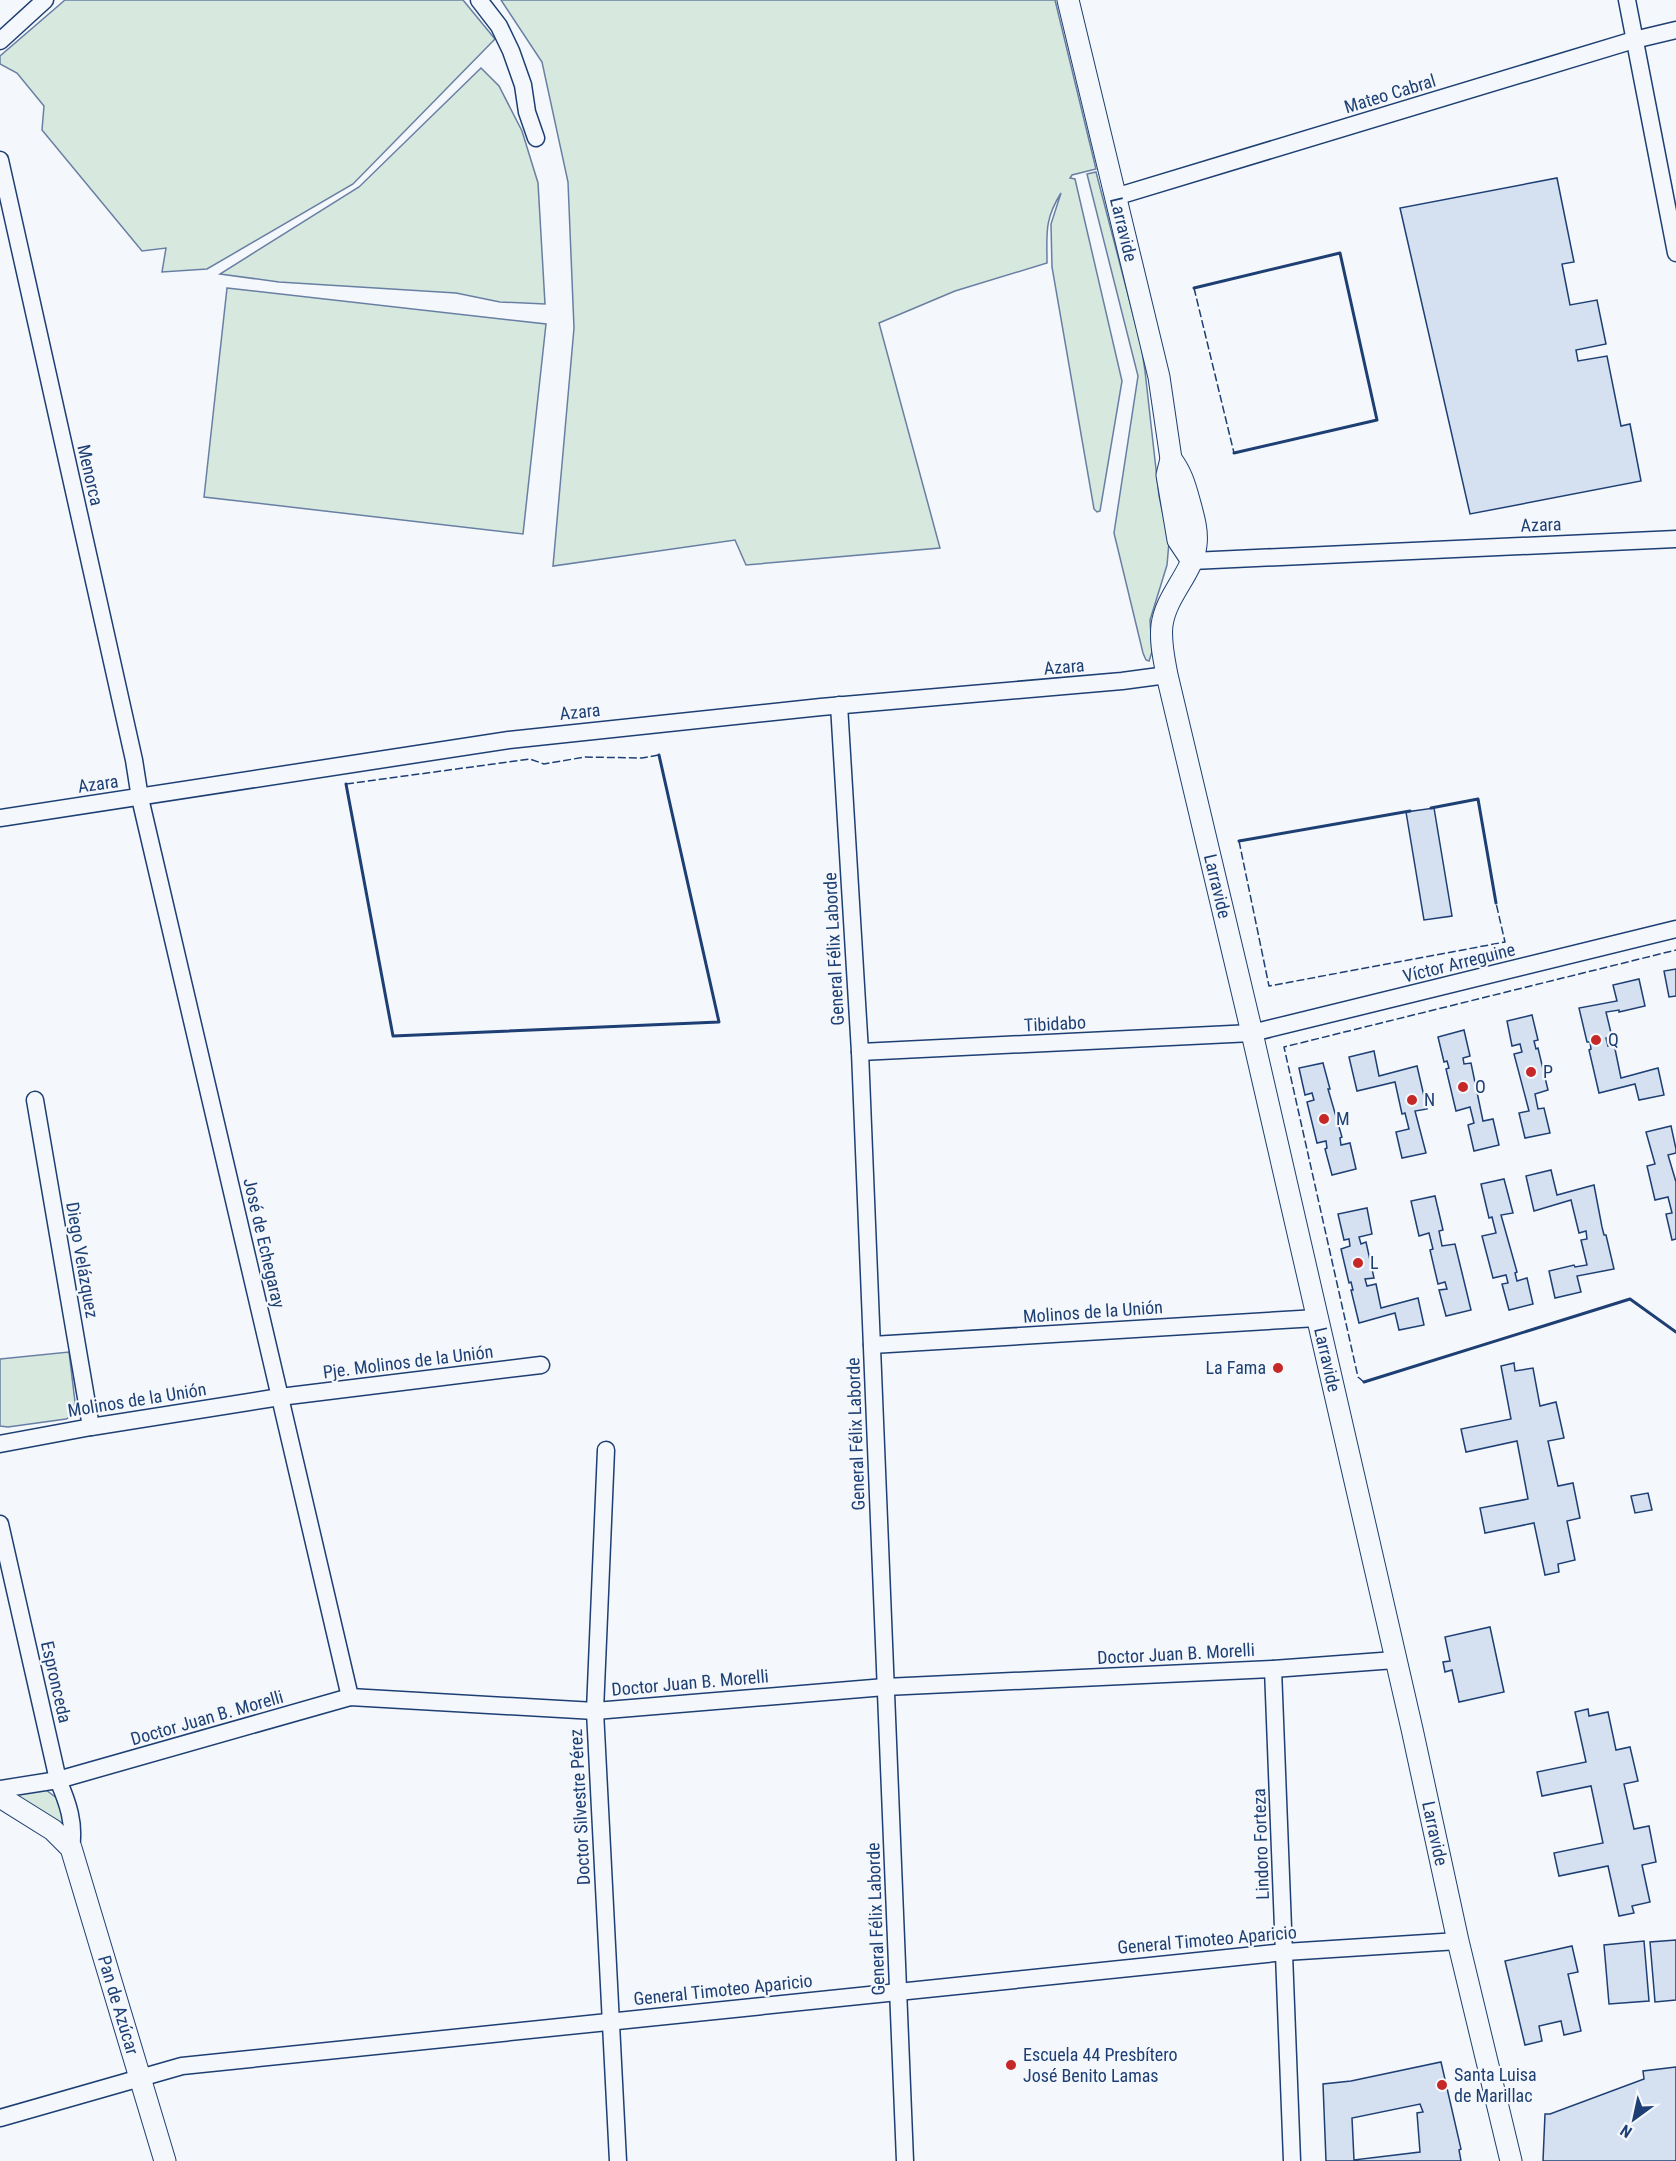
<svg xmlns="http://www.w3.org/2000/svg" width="1676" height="2161" font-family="'Roboto Condensed',sans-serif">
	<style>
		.green { fill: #d7e8df; stroke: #687fa3; stroke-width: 1.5 }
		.building { fill: #d5e0f0; stroke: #1d3f73; stroke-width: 1.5; fill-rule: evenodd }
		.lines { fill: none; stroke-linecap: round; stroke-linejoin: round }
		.minor-casing { stroke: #1d3f73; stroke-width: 19 }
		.tertiary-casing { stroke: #1d3f73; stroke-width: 23 }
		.minor { stroke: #f4f7fb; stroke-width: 16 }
		.tertiary { stroke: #f4f7fb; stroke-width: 21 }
		.fence { stroke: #1d3f73; stroke-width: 1.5; stroke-dasharray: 8 3; stroke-linecap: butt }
		.wall { stroke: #1d3f73; stroke-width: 3 }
		.poi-dot { fill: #c62828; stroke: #f4f7fb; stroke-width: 2 }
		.labels { text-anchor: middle; stroke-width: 4.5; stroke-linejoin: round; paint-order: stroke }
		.street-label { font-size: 18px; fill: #1d3f73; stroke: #f4f7fb }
		.poi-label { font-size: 18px; fill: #1d3f73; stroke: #f4f7fb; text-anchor: start }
	</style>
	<rect width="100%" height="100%" fill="#f4f7fb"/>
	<g class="green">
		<path d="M65,0H463L495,39L353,184L207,269L162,272L166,248L142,251L42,130L44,106L17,73L0,64V56Z"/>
		<path d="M501,0H1055L1096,169L1072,175L1070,178L1075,179L1122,381L1100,511L1097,512L1094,509L1052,267L1051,224L1061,193C1044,220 1047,234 1047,263L955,291L879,323L940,548L746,565L735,540L553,566L574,328L568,182L542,62Z"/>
		<path d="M481,68L499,86L522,131L538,183L545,304L500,302L456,293L279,282L220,274L359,187Z"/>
		<path d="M1096,172L1141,345L1145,371L1159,496L1169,542L1167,565L1150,620L1152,652L1149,661L1146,660L1143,653L1114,533L1138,376L1087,174Z"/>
		<path d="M227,288L546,324L523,534L204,497Z"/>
		<path d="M69,1352L75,1402L72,1416L66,1419L8,1427L0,1426V1359Z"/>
		<path d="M46,1790L58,1799L69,1831L14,1795Z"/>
	</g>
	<g class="building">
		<path d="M1557,178L1574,262L1562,264L1570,305L1597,300L1606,344L1576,350L1578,361L1607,356L1621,426L1630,424L1641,481L1470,514L1400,208Z"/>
		<path d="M1434,808L1452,916L1424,920L1406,812Z"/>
		<path d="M1676,969V996L1669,997L1664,971Z"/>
		<path d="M1639,979L1645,1006L1619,1012V1010L1606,1012L1612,1037L1606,1038L1608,1046L1614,1044L1621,1078L1658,1068L1664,1095L1639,1100L1635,1084L1599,1093L1589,1050L1591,1049L1590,1042H1587L1579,1008L1617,1001L1613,985Z"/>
		<path d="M1532,1015L1538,1040L1534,1041L1536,1049L1538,1048L1548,1090L1535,1094L1538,1109L1544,1108L1550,1133L1525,1138L1519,1113L1529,1111L1514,1054L1522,1052L1520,1044L1512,1046L1507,1021Z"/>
		<path d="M1464,1030L1470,1056L1463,1058L1464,1064L1471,1063L1483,1121L1493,1119L1499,1145L1474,1151L1468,1125L1474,1123L1470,1107L1456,1111L1446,1069L1449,1068L1447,1061L1444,1062L1438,1037Z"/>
		<path d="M1374,1051L1379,1076L1417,1066L1427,1109L1415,1111L1426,1153L1402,1158L1396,1132L1409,1129L1405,1113L1402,1114L1395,1082L1357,1091L1349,1057Z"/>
		<path d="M1323,1063L1330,1089H1328L1342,1137L1340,1138L1341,1145L1350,1143L1356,1169L1332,1175L1325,1149L1327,1148L1326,1141L1317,1143L1307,1102L1314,1100L1312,1093L1305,1095L1299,1068Z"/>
		<path d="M1671,1126L1676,1149V1153L1668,1155L1676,1182V1239L1672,1240L1666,1214L1672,1213L1668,1197L1655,1200L1647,1166L1655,1164L1646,1132Z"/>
		<path d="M1551,1170L1557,1195L1594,1185L1602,1227L1604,1235H1606L1614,1269L1577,1276L1581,1292L1555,1298L1549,1271L1574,1265L1575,1267L1587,1265L1581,1240L1587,1239L1586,1231L1579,1233L1571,1200L1534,1211L1526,1176Z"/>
		<path d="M1504,1179L1513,1213L1501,1215L1517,1272L1515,1273L1517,1281L1527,1278L1533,1304L1509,1310L1502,1284L1508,1283L1506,1275L1493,1278L1482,1236L1496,1233L1492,1217L1489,1218L1481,1184Z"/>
		<path d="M1435,1196L1443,1230L1439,1231L1442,1246L1455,1244L1471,1310L1446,1316L1439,1290L1447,1289L1445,1282L1438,1284L1430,1250L1433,1249L1429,1233L1419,1236L1411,1201Z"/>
		<path d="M1367,1208L1372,1234L1359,1237L1361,1244L1366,1242L1374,1278L1365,1279L1367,1286L1376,1284L1381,1308L1418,1298L1424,1325L1399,1330L1395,1313L1359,1323L1351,1290H1353L1351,1282L1349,1283L1341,1249L1350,1246L1349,1239L1344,1240L1338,1214Z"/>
		<path d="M1514,1363L1515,1371L1533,1368L1540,1406L1556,1402L1564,1438L1548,1441L1558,1486L1573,1483L1580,1518L1567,1521L1575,1560L1558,1564L1559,1572L1545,1575L1534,1523L1485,1533L1480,1508L1528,1499L1517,1441L1466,1452L1461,1429L1511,1419L1501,1366Z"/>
		<path d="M1648,1493L1652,1510L1635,1513L1631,1496Z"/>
		<path d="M1490,1627L1504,1692L1459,1702L1452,1670L1445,1672L1443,1662L1450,1661L1445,1637Z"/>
		<path d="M1588,1709L1589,1716L1608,1712L1616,1750L1630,1747L1638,1781L1624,1784L1634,1829L1649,1826L1656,1862L1642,1865L1650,1902L1632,1906L1634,1913L1619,1916L1608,1866L1559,1876L1554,1853L1603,1843L1591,1786L1542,1796L1537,1772L1586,1762L1575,1712Z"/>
		<path d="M1676,1940V2000L1655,2002L1650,1942Z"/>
		<path d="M1644,1941L1649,2001L1609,2004L1604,1945Z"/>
		<path d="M1572,1946L1578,1972L1568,1974L1581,2031L1564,2035L1561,2021L1539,2026L1542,2041L1525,2045L1505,1961Z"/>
		<path d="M1441,2062L1461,2149L1459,2150L1461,2161H1326L1323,2084L1351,2081ZM1420,2104L1423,2112L1417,2113L1420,2152L1354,2160L1352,2118Z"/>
		<path d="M1676,2067V2161H1543L1545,2114H1550L1644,2079L1643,2071Z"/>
	</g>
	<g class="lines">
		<defs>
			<g id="minor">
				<path d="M479,0L499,26L511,51L523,85L527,112L536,138"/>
				<path d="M1627,0L1676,253"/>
				<path d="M0,41L45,0"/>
				<path d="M0,160L134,760L140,798L350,1697"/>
				<path d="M1115,197L1634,40L1676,30"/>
				<path d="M1192,561L1676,539"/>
				<path d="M839,705L860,1052L905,2161"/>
				<path d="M0,818L509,740L821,707L1122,681L1167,675"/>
				<path d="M860,1052L1252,1033L1676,929"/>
				<path d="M35,1100L91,1427"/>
				<path d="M872,1345L1317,1318"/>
				<path d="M0,1444L91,1427L280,1397L541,1365"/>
				<path d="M606,1450L595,1711L618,2161"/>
				<path d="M0,1524L58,1780C68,1803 75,1823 71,1848"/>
				<path d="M1273,1669L1292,2161"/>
				<path d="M0,1789L58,1780L350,1697L595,1711L885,1687L1273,1669L1395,1660"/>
				<path d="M0,2118L182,2066L1285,1952L1458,1941"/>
			</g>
			<g id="tertiary">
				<path id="s1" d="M1068,0L1159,377L1171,459L1167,475L1178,540L1192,561"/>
				<path id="s2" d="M1171,459C1181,472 1185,485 1189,500C1193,515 1198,530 1196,545C1193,573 1166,595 1162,625C1160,642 1164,659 1167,675L1252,1033L1412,1729L1458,1941L1511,2161"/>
				<path id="s3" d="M0,1797L53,1830L71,1848L165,2161"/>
			</g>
		</defs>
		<use href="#minor" class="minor-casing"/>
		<use href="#tertiary" class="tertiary-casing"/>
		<use href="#minor" class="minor"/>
		<use href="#tertiary" class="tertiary"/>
		<g class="fence">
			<path d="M1194,288L1234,453"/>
			<path d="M346,784L530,759L544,764L585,757L642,758L659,755"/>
			<path d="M1239,841L1269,986L1505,942L1496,903"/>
			<path d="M1364,1382L1358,1377L1284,1047L1676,950"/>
		</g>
		<g class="wall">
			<path d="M1194,288L1340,253L1377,420L1234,453"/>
			<path d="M346,784L393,1036L719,1022L659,755"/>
			<path d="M1431,808L1478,799L1496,903"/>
			<path d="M1239,841L1410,811"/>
			<path d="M1364,1382L1630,1299L1676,1332"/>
		</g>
	</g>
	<g class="poi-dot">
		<circle cx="1596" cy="1040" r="6"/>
		<circle cx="1531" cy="1072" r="6"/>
		<circle cx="1463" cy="1087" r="6"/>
		<circle cx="1412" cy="1100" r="6"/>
		<circle cx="1324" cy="1119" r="6"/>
		<circle cx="1358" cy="1263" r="6"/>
		<circle cx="1278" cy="1368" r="6"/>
		<circle cx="1011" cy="2065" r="6"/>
		<circle cx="1442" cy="2085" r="6"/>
	</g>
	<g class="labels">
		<g class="street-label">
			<text transform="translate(1390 94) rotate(-17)" y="6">Mateo Cabral</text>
			<text dy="6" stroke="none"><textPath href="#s1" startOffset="236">Larravide</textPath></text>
			<text transform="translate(90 475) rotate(77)" y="6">Menorca</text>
			<text transform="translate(1541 525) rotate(-2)" y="6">Azara</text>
			<text transform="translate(1064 667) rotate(-5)" y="6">Azara</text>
			<text transform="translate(580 712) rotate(-6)" y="6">Azara</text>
			<text transform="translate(98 784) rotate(-8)" y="6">Azara</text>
			<text dy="6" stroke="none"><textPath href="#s2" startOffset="446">Larravide</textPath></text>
			<text transform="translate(834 949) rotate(-93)" y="6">General Félix Laborde</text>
			<text transform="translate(1459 963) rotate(-14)" y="6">Víctor Arreguine</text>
			<text transform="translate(1055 1024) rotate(-3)" y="6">Tibidabo</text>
			<text transform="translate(264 1243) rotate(77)" y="6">José de Echegaray</text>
			<text transform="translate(82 1260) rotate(80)" y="6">Diego Velázquez</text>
			<text transform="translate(1093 1312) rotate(-4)" y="6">Molinos de la Unión</text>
			<text dy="6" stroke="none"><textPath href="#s2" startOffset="932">Larravide</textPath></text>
			<text transform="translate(408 1362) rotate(-7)" y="6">Pje. Molinos de la Unión</text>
			<text transform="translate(137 1400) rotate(-9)" y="6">Molinos de la Unión</text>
			<text transform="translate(856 1434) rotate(-92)" y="6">General Félix Laborde</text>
			<text transform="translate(1176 1654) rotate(-3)" y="6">Doctor Juan B. Morelli</text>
			<text transform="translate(56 1682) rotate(77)" y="6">Espronceda</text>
			<text transform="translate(690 1683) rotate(-5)" y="6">Doctor Juan B. Morelli</text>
			<text transform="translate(207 1718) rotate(-16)" y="6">Doctor Juan B. Morelli</text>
			<text transform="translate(580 1807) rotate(-93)" y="6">Doctor Silvestre Pérez</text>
			<text dy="6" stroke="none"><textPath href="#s2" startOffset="1418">Larravide</textPath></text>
			<text transform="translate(1261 1844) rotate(-92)" y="6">Lindoro Forteza</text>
			<text transform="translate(876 1919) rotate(-92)" y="6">General Félix Laborde</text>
			<text transform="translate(1207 1940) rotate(-5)" y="6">General Timoteo Aparicio</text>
			<text transform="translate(723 1990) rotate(-6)" y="6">General Timoteo Aparicio</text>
			<text dy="6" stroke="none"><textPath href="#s3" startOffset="252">Pan de Azúcar</textPath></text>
		</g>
		<g class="poi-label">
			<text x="1608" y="1046">Q</text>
			<text x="1543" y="1078">P</text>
			<text x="1475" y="1093">O</text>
			<text x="1424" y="1106">N</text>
			<text x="1336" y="1125">M</text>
			<text x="1370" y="1269">L</text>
			<text x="1266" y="1374" text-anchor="end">La Fama</text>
			<text x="1023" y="2061">Escuela 44 Presbítero<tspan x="1023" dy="21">José Benito Lamas</tspan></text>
			<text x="1454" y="2081">Santa Luisa<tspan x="1454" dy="21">de Marillac</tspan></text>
		</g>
	</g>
	<g transform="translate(1634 2119) rotate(213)" stroke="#f4f7fb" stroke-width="4.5" paint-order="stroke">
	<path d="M0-4.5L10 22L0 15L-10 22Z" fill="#1d3f73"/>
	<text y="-9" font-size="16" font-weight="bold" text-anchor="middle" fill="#1d3f73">N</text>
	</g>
</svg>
